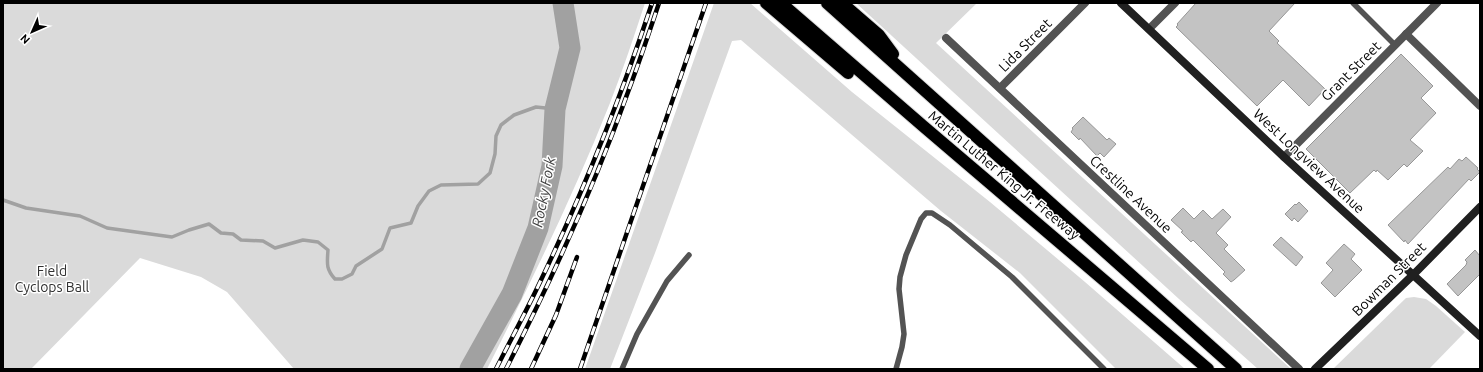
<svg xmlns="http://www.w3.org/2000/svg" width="1483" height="372" font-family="Ubuntu,sans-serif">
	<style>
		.green { fill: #dadada }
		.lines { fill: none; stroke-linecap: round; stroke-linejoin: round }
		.stream { stroke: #a1a1a1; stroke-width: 3.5 }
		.river { stroke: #a1a1a1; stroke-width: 21 }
		.building { fill: #c3c3c3; stroke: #979797 }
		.highway-casing { stroke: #dbdbdb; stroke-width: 14 }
		.lane { stroke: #535353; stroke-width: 5.5 }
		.street { stroke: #535353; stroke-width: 8 }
		.secondary { stroke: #202020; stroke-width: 8 }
		.highway { stroke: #000; stroke-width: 12 }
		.rail-casing { stroke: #000; stroke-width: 4.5 }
		.rail { stroke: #fff; stroke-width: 3; stroke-dasharray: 9; stroke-linecap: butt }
		.labels { text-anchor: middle; stroke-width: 3; stroke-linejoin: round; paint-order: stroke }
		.street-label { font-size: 14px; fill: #000; stroke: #fff }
		.park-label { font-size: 14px; fill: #313131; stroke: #fff }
		.water-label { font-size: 15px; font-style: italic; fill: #424242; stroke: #fff }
	</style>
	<rect width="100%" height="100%" fill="#fff"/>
	<g class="green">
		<path d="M3,3H645C634,36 623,70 610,103C574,194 531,282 487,369H294L227,292L201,277L140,258L31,369H3Z"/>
		<path d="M714,3H750L852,92L990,202L1085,282L1185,369H1116L1020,273L941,211L741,40L732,41L655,253L610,369H585Z"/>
		<path d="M856,3H977L936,43L1291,369H1258L1179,299Z"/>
		<path d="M1414,297L1426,299L1436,306L1465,332L1429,369H1333L1406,298Z"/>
	</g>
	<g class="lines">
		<path class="stream" d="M3,200L26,208L80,216L107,228L172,237L189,230L209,224L221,233L233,234L241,240L263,241L275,248L303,240L318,242L328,250C327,264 326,269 335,279H342L352,274L356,266L382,249L390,228L411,223L418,206L429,191L441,185L478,184L490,173L495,154L496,136L501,125L514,115L536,107L555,109"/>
		<path class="river" d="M470,369L512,294L538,228L552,166L555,109L570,48L563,3"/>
	</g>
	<g class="building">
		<path d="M1196,3H1295L1269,31L1279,41L1277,43L1325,89L1309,106L1283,80L1257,106L1176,27L1178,25L1177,24Z"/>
		<path d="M1401,54L1433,86L1421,98L1436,113L1410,140L1423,151L1407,167L1404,164L1388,180L1377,170L1376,172L1374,170L1350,193L1306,149Z"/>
		<path d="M1083,117L1107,140L1109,138L1116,144L1104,157L1100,153L1097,156L1080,138L1079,140L1071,132L1073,129L1072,128Z"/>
		<path d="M1466,157L1478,168L1477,169L1480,172L1471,181L1469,179L1408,244L1405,240L1404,242L1388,225L1448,167L1450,169L1459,159L1462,161Z"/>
		<path d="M1299,202L1308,211L1298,222L1294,218L1292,221L1285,214L1295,204L1296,205Z"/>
		<path d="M1183,208L1194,219L1203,210L1212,219L1223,209L1231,217L1216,233L1228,245L1224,249L1245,270L1234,280L1231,282L1223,274L1225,272L1193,240L1191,242L1181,232L1183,231L1171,220Z"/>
		<path d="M1281,237L1303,257L1296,266L1273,245Z"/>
		<path d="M1344,244L1355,254L1351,259L1362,270L1335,297L1321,283L1333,270L1326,263Z"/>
		<path d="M1475,250L1480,256V274L1458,296L1447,284L1466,265L1467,262L1465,260Z"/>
	</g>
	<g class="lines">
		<defs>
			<g id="highway">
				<path d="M766,3L848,73"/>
				<path d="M781,3L923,126L1208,369"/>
				<path d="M827,3L1236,369"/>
				<path d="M842,3L879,35L893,54"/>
			</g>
		</defs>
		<use href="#highway" class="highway-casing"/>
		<g class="lane">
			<path d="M1353,3L1395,45"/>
			<path d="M622,369L637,334L667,281L689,255"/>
			<path d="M896,369L902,347L904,334L899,289L900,277L906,255L921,219L926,213H932L950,225L1012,277L1104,369"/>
		</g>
		<g class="street">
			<path d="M1149,29L1175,3"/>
			<path d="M1406,34L1480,106"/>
			<path d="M946,38L1299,369"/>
			<path d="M1000,88L1085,3"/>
			<path d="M1284,157L1437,3"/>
		</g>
		<g class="secondary">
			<path d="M1121,3L1284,157L1480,336"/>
			<path d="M1315,369L1414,274L1480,207"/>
		</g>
		<use href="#highway" class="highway"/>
		<defs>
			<g id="rail">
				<path d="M496,369C511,339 527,310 541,280C584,190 621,97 652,3"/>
				<path d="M506,369C552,279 594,187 628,92C639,63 649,33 659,3"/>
				<path d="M531,369L556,315L577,257"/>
				<path d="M580,369L706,3"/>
			</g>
		</defs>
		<use href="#rail" class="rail-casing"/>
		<use href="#rail" class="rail"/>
	</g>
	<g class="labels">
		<g class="street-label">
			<text transform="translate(1025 45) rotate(-45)" y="5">Lida Street</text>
			<text transform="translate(1351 71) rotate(-45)" y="5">Grant Street</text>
			<text transform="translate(1309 161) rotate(43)" y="5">West Longview Avenue</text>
			<text transform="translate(1004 175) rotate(40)" y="5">Martin Luther King Jr. Freeway</text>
			<text transform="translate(1131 194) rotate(43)" y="5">Crestline Avenue</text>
			<text transform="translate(1389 279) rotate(-45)" y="5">Bowman Street</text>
		</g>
		<g class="park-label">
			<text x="52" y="276">Field<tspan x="52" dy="16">Cyclops Ball</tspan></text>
		</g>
		<g class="water-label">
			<text transform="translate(544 192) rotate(-79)" y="5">Rocky Fork</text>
		</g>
	</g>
	<rect width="1483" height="372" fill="none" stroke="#000000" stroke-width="8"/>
	<g transform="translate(32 32) rotate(225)" stroke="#ffffff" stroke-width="3" paint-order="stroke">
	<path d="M0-3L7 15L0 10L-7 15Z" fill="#000000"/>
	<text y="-6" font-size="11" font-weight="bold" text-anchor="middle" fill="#000000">N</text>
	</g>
</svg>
